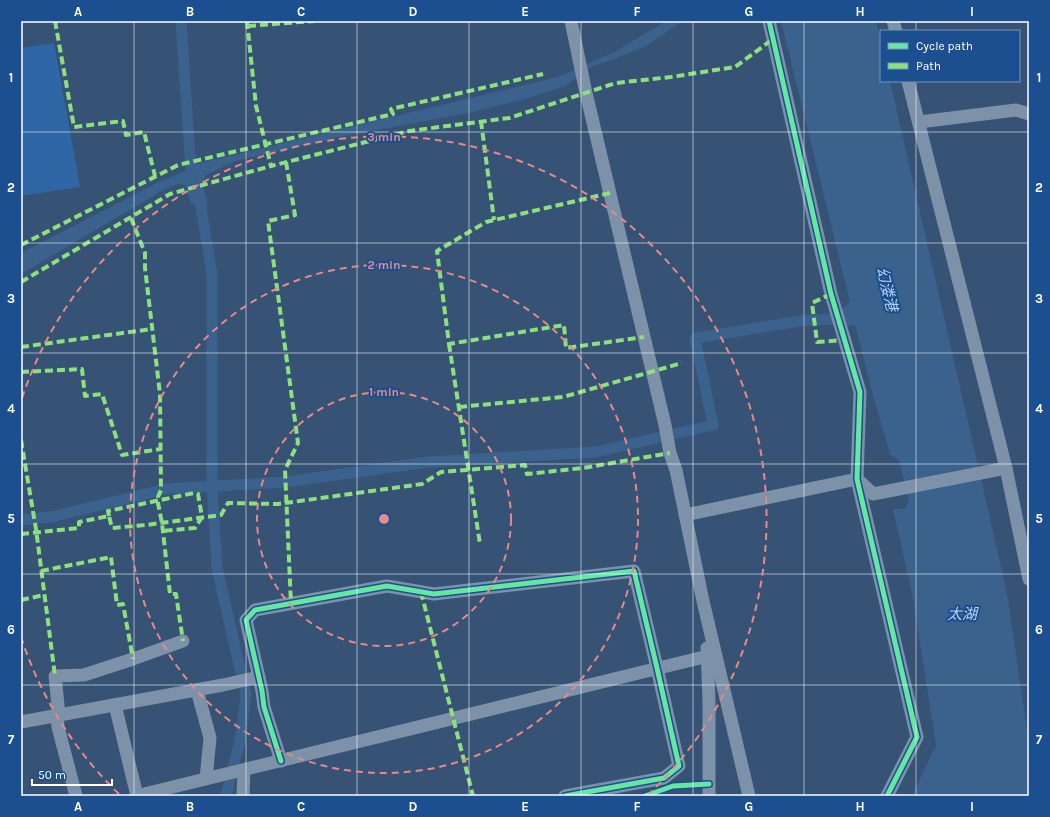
<svg xmlns="http://www.w3.org/2000/svg" width="1050" height="817" font-family="Karla,'Noto Sans SC',sans-serif">
	<style>
		.green { fill: #2f66a5 }
		.water { fill: #3b618d }
		.lines { fill: none; stroke-linecap: round; stroke-linejoin: round }
		.canal { stroke: #3b618d; stroke-width: 11 }
		.minor { stroke: #7d92a8; stroke-width: 13 }
		.quiet { stroke: #8de07e; stroke-width: 4; stroke-dasharray: 8 4; stroke-linecap: butt }
		.cycleway-casing { stroke: #1b4f8f; stroke-width: 8 }
		.cycleway { stroke: #66e7a1; stroke-width: 5 }
		.grid { fill: none; stroke: #fff; stroke-width: 1; stroke-opacity: 0.55 }
		.ring { fill: none; stroke: #e88989; stroke-width: 2; stroke-dasharray: 7 5 }
		.labels { text-anchor: middle; stroke-width: 4; stroke-linejoin: round; paint-order: stroke }
		.water-label { font-size: 15px; font-style: italic; fill: #b5d3f5; stroke: #1b4f8f }
		.centre { fill: #e88989; stroke: #1b4f8f; stroke-width: 2 }
		.ring-label { font-size: 12px; text-anchor: middle; font-weight: bold; fill: #e88989; stroke: #1b4f8f; stroke-width: 4; stroke-linejoin: round; paint-order: stroke }
		.neatline { fill: none; stroke: #fff; stroke-width: 1.5 }
		.grid-label { font-size: 13px; text-anchor: middle; font-weight: bold; fill: #fff }
	</style>
	<rect width="100%" height="100%" fill="#365274"/>
	<path class="green" d="M54,43L80,187L21,196V48Z"/>
	<g class="water">
		<path d="M666,21H683L646,46L614,59L593,66L565,86L525,99L473,112L340,137L235,161L206,175L202,185L208,204H191L185,185L177,184L162,191L21,274V253L157,183L185,171L187,166L558,77L616,51Z"/>
		<path d="M781,21H876L881,41V81H890L992,527L1002,570L1008,599L1029,743V796H912L936,745L912,593L893,509H905L909,499L899,461L890,454L872,392L855,325L844,326L840,310L850,302Z"/>
	</g>
	<g class="lines">
		<g class="canal">
			<path d="M181,21L191,172L199,195L212,274V486L217,568L246,695L240,741L226,796"/>
			<path d="M21,520L51,517L166,489L286,482L428,462L596,452L713,425L695,338L807,320L846,319"/>
		</g>
		<g class="minor">
			<path d="M571,21L586,93L665,425L670,453L676,470L703,601L749,796"/>
			<path d="M769,21L831,294L860,392L857,479L917,737L887,796"/>
			<path d="M893,21L896,31"/>
			<path d="M908,81L1006,468L1029,579"/>
			<path d="M919,122L1016,110L1029,114"/>
			<path d="M685,515L857,479L873,494L1006,468"/>
			<path d="M707,648L709,701V796"/>
			<path d="M197,690L210,738L206,779"/>
			<path d="M115,705L137,796"/>
			<path d="M57,715L58,727L76,796"/>
			<path d="M59,715L55,676L84,675L133,659L183,641"/>
			<path d="M21,722L223,685L259,677"/>
			<path d="M281,761L264,707L262,691L246,620L255,610L387,586L434,594L634,571L657,668L679,766L664,778L565,796"/>
			<path d="M136,796L708,656"/>
			<path d="M243,796L244,770"/>
		</g>
		<g class="quiet">
			<path d="M55,21L74,127L123,121L126,135L144,132L155,176"/>
			<path d="M247,21L256,106L271,166L409,131L509,118L616,83L671,77L735,67L773,39"/>
			<path d="M248,26L314,21"/>
			<path d="M481,121L494,220"/>
			<path d="M286,162L295,215L268,221L298,443L285,470L291,604"/>
			<path d="M610,193L486,222L437,251L449,344L564,325L566,348L644,337"/>
			<path d="M131,218L145,253V268L160,394L161,490L158,497V503L162,523L170,594H176L183,641"/>
			<path d="M21,245L178,165L393,114L391,109L543,74"/>
			<path d="M21,282L170,194L271,166"/>
			<path d="M831,294L812,303L817,342L845,340"/>
			<path d="M449,344L480,544"/>
			<path d="M21,347L152,329"/>
			<path d="M21,372L82,369L85,396L102,394L122,455L161,449"/>
			<path d="M459,407L563,397L682,363"/>
			<path d="M21,440L36,529L55,676"/>
			<path d="M109,516L108,511L194,493L198,494L202,517L195,528L163,531"/>
			<path d="M21,534L79,528V522L109,516L112,528L146,525L221,515L228,503L278,504L422,484L441,472L525,465L527,474L583,468L670,453"/>
			<path d="M41,571L111,557L117,605L123,604L133,659"/>
			<path d="M421,592L473,796"/>
			<path d="M21,600L44,595"/>
		</g>
		<defs>
			<g id="cycleway">
				<path d="M769,21L831,294L860,392L857,479L917,737L887,796"/>
				<path d="M281,761L264,707L262,691L246,620L255,610L387,586L434,594L634,571L657,668L679,766L664,778L565,796"/>
				<path d="M645,796L673,786L709,784"/>
			</g>
		</defs>
		<use href="#cycleway" class="cycleway-casing"/>
		<use href="#cycleway" class="cycleway"/>
	</g>
	<path class="grid" d="M134,21V796M246,21V796M357,21V796M469,21V796M581,21V796M693,21V796M804,21V796M916,21V31M916,81V796M21,132H1029M21,243H1029M21,353H1029M21,464H1029M21,574H1029M21,685H1029"/>
	<g class="ring">
		<circle cx="384" cy="519" r="127"/>
		<circle cx="384" cy="519" r="254"/>
		<path d="M119 794A382 382 0 0 1 22 640M22 398A382 382 0 1 1 649 794"/>
	</g>
	<g class="labels">
		<g class="water-label">
			<text transform="translate(887 289) rotate(76)" y="5">幻溇港</text>
			<text x="962" y="619">太湖</text>
		</g>
	</g>
	<circle cx="384" cy="519" r="6" class="centre"/>
	<g class="ring-label">
		<text x="384" y="141">3 min</text>
		<text x="384" y="269">2 min</text>
		<text x="384" y="396">1 min</text>
	</g>
	<rect width="1050" height="817" fill="none" stroke="#1b4f8f" stroke-width="44"/>
	<rect x="880" y="30" width="140" height="52" fill="#1b4f8f" stroke="#7695bc"/>
	<rect x="888" y="43" width="20" height="6" fill="#66e7a1" stroke="#7695bc"/>
	<text x="916" y="50" font-size="12" fill="#ffffff">Cycle path</text>
	<rect x="888" y="63" width="20" height="6" fill="#8de07e" stroke="#7695bc"/>
	<text x="916" y="70" font-size="12" fill="#ffffff">Path</text>
	<path d="M32 779v6h80v-6" fill="none" stroke="#ffffff" stroke-width="2"/>
	<text x="38" y="779" font-size="12" fill="#ffffff" stroke="#1b4f8f" stroke-width="3" paint-order="stroke">50 m</text>
	<rect x="22" y="22" width="1006" height="773" class="neatline"/>
	<g class="grid-label">
		<text x="78" y="16">A</text>
		<text x="190" y="16">B</text>
		<text x="301" y="16">C</text>
		<text x="413" y="16">D</text>
		<text x="525" y="16">E</text>
		<text x="637" y="16">F</text>
		<text x="749" y="16">G</text>
		<text x="860" y="16">H</text>
		<text x="972" y="16">I</text>
		<text x="11" y="82">1</text>
		<text x="1039" y="82">1</text>
		<text x="11" y="192">2</text>
		<text x="1039" y="192">2</text>
		<text x="11" y="303">3</text>
		<text x="1039" y="303">3</text>
		<text x="11" y="413">4</text>
		<text x="1039" y="413">4</text>
		<text x="11" y="523">5</text>
		<text x="1039" y="523">5</text>
		<text x="11" y="634">6</text>
		<text x="1039" y="634">6</text>
		<text x="11" y="744">7</text>
		<text x="1039" y="744">7</text>
		<text x="78" y="811">A</text>
		<text x="190" y="811">B</text>
		<text x="301" y="811">C</text>
		<text x="413" y="811">D</text>
		<text x="525" y="811">E</text>
		<text x="637" y="811">F</text>
		<text x="749" y="811">G</text>
		<text x="860" y="811">H</text>
		<text x="972" y="811">I</text>
	</g>
</svg>
